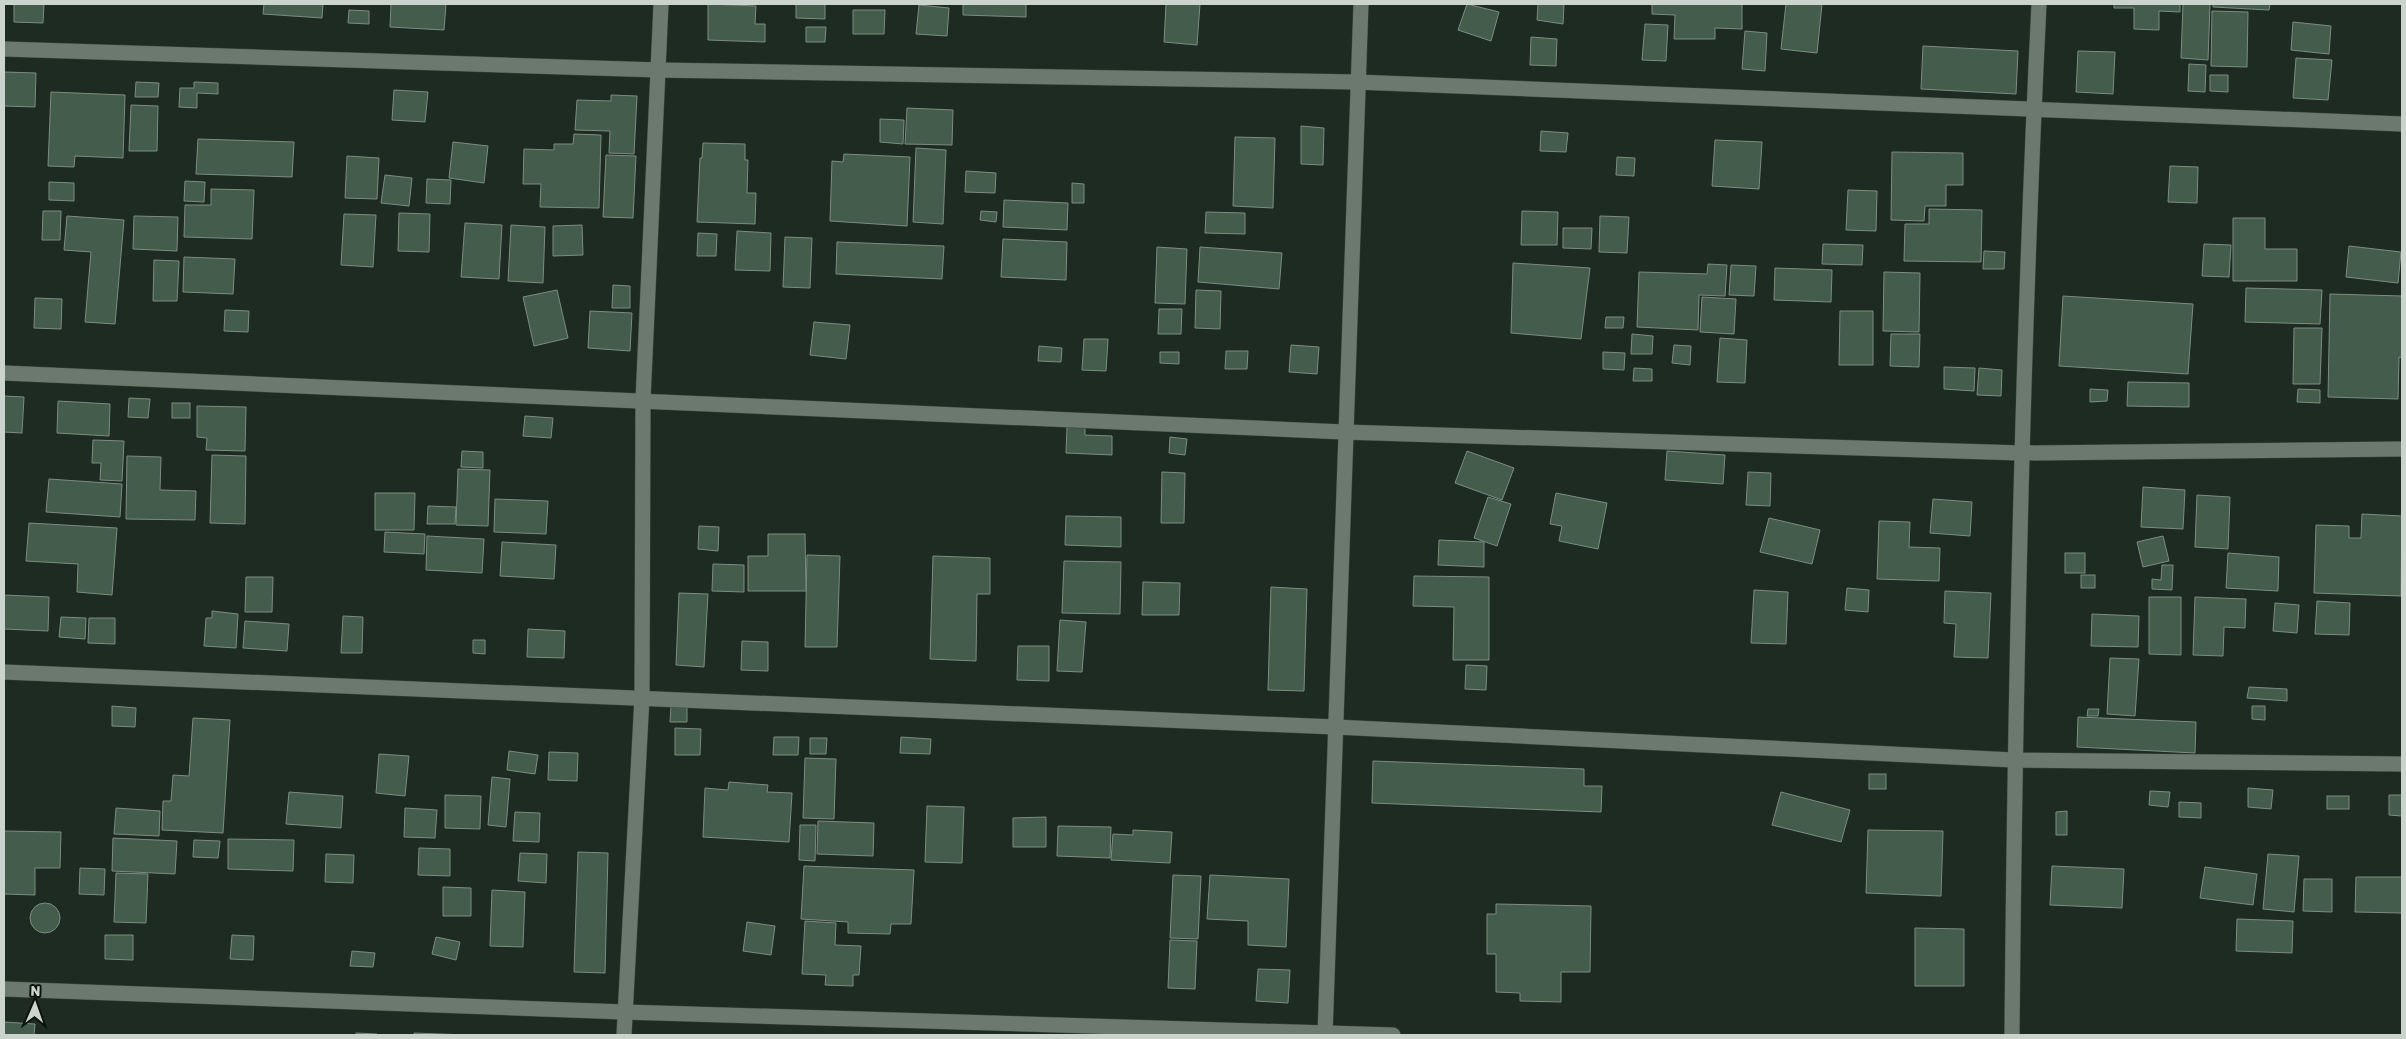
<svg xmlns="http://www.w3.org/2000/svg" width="2406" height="1039" font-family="Rubik,sans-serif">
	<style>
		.building { fill: #445c4b; stroke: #7d8c81 }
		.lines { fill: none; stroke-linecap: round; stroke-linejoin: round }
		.minor-casing { stroke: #3b453d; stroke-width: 16 }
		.minor { stroke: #6b796e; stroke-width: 15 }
	</style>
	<rect width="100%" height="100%" fill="#1e2b22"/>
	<g class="building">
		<path d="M14,4H44L43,23L14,22Z"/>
		<path d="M264,4H323L322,18L263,14Z"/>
		<path d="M391,4H446L444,30L390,27Z"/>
		<path d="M708,4L756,6L755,24H765V42L708,40Z"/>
		<path d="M796,4H825V19L796,18Z"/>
		<path d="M963,4H1026V17L963,15Z"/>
		<path d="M1166,4H1200L1197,45L1164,42Z"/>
		<path d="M1467,4L1499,12L1491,41L1458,30Z"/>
		<path d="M1538,4H1564L1563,24L1537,20Z"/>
		<path d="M1652,4H1742V29L1715,28V39H1674L1675,15L1652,14Z"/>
		<path d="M1786,4H1822L1817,53L1781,49Z"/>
		<path d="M2114,4H2180V12L2159,11V30L2134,29V8H2114Z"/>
		<path d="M2183,4H2210L2208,60L2181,58Z"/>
		<path d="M2213,4H2270L2269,10L2213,7Z"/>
		<path d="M919,5L949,8L947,36L916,34Z"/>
		<path d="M349,10L369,11V24L348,23Z"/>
		<path d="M853,10H885L884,34H853Z"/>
		<path d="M2212,11L2248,12L2247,67L2211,66Z"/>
		<path d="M2293,22L2331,26L2329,54L2291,50Z"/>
		<path d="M1645,24L1668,25L1666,61L1642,60Z"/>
		<path d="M806,27H826L825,42H806Z"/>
		<path d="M1745,31L1767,33L1765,71L1742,69Z"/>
		<path d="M1531,37L1557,39L1556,66L1530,65Z"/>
		<path d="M1923,46L2018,51L2016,94L1921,89Z"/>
		<path d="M2078,51L2115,52L2113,94L2076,92Z"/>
		<path d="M2296,58L2332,60L2328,100L2293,98Z"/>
		<path d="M2189,64L2206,65L2205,92L2188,91Z"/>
		<path d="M4,72L36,73L35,107L4,106Z"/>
		<path d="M2210,75H2228V92L2210,91Z"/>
		<path d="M136,82L159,83L158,97H135Z"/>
		<path d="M194,82L218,83V94L197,93V108L179,107L180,88H194Z"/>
		<path d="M394,90L428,92L425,122L392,120Z"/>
		<path d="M51,92L125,95L123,158L75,156L74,167L48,166Z"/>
		<path d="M611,95L637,96L634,154L609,153L610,131L575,130L577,100L611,101Z"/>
		<path d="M131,105L158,106L157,151H129Z"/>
		<path d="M907,108L953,110L952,145L905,144Z"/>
		<path d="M880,119L904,120L903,144L880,142Z"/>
		<path d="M1301,126L1324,128L1323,165L1301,164Z"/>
		<path d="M1541,131L1568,133L1566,152L1540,151Z"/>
		<path d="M574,134L601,135L599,208L540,207L541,184H523L524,149L554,150V144H573Z"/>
		<path d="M1235,137L1275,138L1273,208L1233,206Z"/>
		<path d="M198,139L294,142L292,177L196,174Z"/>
		<path d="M1715,140L1762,142L1759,189L1712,186Z"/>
		<path d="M453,142L488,146L484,183L449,178Z"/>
		<path d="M703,143L745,144V160H748L747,193H756L755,224L697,222L700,158H702Z"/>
		<path d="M916,148L946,150L943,224L913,222Z"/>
		<path d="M1892,152L1963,153V185H1946V206H1925L1924,221L1891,220Z"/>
		<path d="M844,154L910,157L907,226L830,221L832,161L843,162Z"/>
		<path d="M606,155L636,156L633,218L603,217Z"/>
		<path d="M347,156L379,158L377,199L345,198Z"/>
		<path d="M1617,157L1635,158L1634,176L1616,175Z"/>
		<path d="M2170,166L2198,167L2197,203L2168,202Z"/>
		<path d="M966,171L996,173L995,193L965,192Z"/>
		<path d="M385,175L412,178L409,206L381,203Z"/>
		<path d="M427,179L451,180L450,204L426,203Z"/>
		<path d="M185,181L205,182L204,202L184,201Z"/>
		<path d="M49,182L74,183V201L49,200Z"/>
		<path d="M1072,183L1084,184V203H1072Z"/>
		<path d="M211,189L254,190L252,239L184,237L185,205H211Z"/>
		<path d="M1848,190L1877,191L1876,231L1846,230Z"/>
		<path d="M1004,200L1068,203L1067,230L1003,227Z"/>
		<path d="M1929,209L1982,210L1981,262L1904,261L1905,224H1929Z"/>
		<path d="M43,211H61L60,240H42Z"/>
		<path d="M981,211L997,212L996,222L980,220Z"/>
		<path d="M1522,211L1558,212L1557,245H1521Z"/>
		<path d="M1206,212L1245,213V234L1205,233Z"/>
		<path d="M399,213L430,214L429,252L398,251Z"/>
		<path d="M344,214L376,215L373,267L341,265Z"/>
		<path d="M67,216L124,220L115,324L85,322L91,252L64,250Z"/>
		<path d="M134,216L178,217L177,251L133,249Z"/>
		<path d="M1600,216L1629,217L1627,253L1599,252Z"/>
		<path d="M2233,218H2265V249H2297V281H2233Z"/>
		<path d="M465,223L502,225L499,279L461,277Z"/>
		<path d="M511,225L545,227L543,283L508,281Z"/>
		<path d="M582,225L583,255L553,256V226Z"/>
		<path d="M1563,228H1592L1591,249L1563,248Z"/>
		<path d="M737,231L771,233L770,271L735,270Z"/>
		<path d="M698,233L717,234L716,256H697Z"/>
		<path d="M785,237L812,238L810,288L783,287Z"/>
		<path d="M1003,239L1067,242L1066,280L1001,277Z"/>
		<path d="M837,242L944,246L942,279L836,274Z"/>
		<path d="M1823,244L1863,245L1862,265L1822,264Z"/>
		<path d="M2204,244L2231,245L2229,277L2202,276Z"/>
		<path d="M2349,246L2401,252L2398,283L2346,277Z"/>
		<path d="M1157,247L1187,249L1185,304L1155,303Z"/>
		<path d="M1200,247L1282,253L1279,289L1198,282Z"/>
		<path d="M1984,251L2005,252L2004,269H1983Z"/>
		<path d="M184,257L235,259L233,294L183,292Z"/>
		<path d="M154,260L179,261L177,301H153Z"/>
		<path d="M1513,263L1590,268L1581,339L1511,333Z"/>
		<path d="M1708,264L1727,265L1725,296L1699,295L1698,330L1637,327L1639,272L1707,274Z"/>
		<path d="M1731,265L1756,266L1754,296L1729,295Z"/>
		<path d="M1775,268L1832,270L1831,302L1774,300Z"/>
		<path d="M1884,272L1920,273L1919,332L1883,331Z"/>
		<path d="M613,285L630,286V308H612Z"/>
		<path d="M2246,288L2322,290L2320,324L2245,322Z"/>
		<path d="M557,290L568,338L534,346L523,297Z"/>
		<path d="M1196,290L1221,291L1220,329L1195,328Z"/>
		<path d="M2330,294L2402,296V358L2399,357L2398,399L2328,397Z"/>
		<path d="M2063,296L2193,304L2188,374L2059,366Z"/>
		<path d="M1702,297L1736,299L1734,334L1700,332Z"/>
		<path d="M35,298L62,299L61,329L34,328Z"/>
		<path d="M1159,309H1182L1181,334H1158Z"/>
		<path d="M225,310L249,311L248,332L224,331Z"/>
		<path d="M590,311L632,313L630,351L588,348Z"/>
		<path d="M1840,311H1873V365H1839Z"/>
		<path d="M1606,317H1624L1623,328H1605Z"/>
		<path d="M814,322L850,325L846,359L810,355Z"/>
		<path d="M2294,328H2322L2320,384H2293Z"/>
		<path d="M1632,334L1653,336L1652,354H1631Z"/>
		<path d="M1891,334H1920L1919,367L1890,366Z"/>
		<path d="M1720,338L1747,340L1745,383L1717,382Z"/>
		<path d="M1084,339H1108L1106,371L1082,370Z"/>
		<path d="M1291,345L1319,347L1317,374L1289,372Z"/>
		<path d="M1674,345L1691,346L1690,365L1672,363Z"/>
		<path d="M1039,346L1062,348L1061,362L1038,361Z"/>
		<path d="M1226,351H1248L1247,369H1225Z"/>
		<path d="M1160,352H1179V364L1160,363Z"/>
		<path d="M1603,352L1625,353L1624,370L1603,369Z"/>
		<path d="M1944,367L1975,368L1974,391L1944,389Z"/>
		<path d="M1634,368L1652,369V381H1633Z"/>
		<path d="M1979,368L2002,370L2001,396L1977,395Z"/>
		<path d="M2128,382L2189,383V407L2127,406Z"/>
		<path d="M2090,389L2108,390L2107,401L2090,402Z"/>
		<path d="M2298,389L2320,390V403L2297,402Z"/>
		<path d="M4,396L24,397L22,433L4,432Z"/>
		<path d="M129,398L150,399L148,418L128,417Z"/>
		<path d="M58,401L110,404L109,436L57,433Z"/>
		<rect x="172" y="403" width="18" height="15"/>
		<path d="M197,406L246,407L245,451L206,450L207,438L197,437Z"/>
		<path d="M525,416L553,418L551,438L523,436Z"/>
		<path d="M1067,427H1085V435L1112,436V455L1066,453Z"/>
		<path d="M1170,437L1187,439L1185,455L1169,453Z"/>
		<path d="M93,440L124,441L122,481L100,480L101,463H92Z"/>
		<path d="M462,451L483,452V468L461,467Z"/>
		<path d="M1467,451L1514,468L1502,500L1455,483Z"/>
		<path d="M1667,451L1725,455L1723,484L1665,480Z"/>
		<path d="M212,455L246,456L245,524L210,523Z"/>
		<path d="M127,456L161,457L160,490L196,491L195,520L126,519Z"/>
		<path d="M458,469L490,470L488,526L456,525Z"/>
		<path d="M1162,472L1185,473L1184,523H1161Z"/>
		<path d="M1748,472L1771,473L1770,506L1746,505Z"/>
		<path d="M49,479L122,484L120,517L46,512Z"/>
		<path d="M2143,487L2185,490L2183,529L2141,527Z"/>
		<path d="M375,493H415L414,530H375Z"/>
		<path d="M1556,493L1607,503L1598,549L1559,541L1562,526L1550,524Z"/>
		<path d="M2197,495L2230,497L2228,549L2195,547Z"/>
		<path d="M1488,497L1511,504L1497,546L1474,538Z"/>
		<path d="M495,499L548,501L546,534L494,532Z"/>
		<path d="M1933,499L1972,502L1970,536L1930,533Z"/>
		<path d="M428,506L456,507L455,524H427Z"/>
		<path d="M2362,514L2402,516L2401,596L2314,593L2316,525L2349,526V538H2361Z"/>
		<path d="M1066,516L1121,517V547L1065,545Z"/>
		<path d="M1769,518L1820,530L1812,564L1760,552Z"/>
		<path d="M1879,521L1910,522L1909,547L1940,548L1939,581L1877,579Z"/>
		<path d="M29,523L117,528L112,595L77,592L78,564L26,561Z"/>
		<path d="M699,526L719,527L718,551L698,549Z"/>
		<path d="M385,532L425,534L424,554L384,552Z"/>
		<path d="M768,534H805L806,591H748V556H768Z"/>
		<path d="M427,536L484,539L482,573L426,570Z"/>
		<path d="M2163,536L2169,561L2143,567L2137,542Z"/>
		<path d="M1439,540L1484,542V567L1438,565Z"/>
		<path d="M502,542L556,545L554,579L500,576Z"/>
		<rect x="2065" y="553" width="20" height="20"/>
		<path d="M2228,553L2279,557L2278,591L2226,588Z"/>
		<path d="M807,555L840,556L837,647H805Z"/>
		<path d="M933,556L990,558V594H977L976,661L930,659Z"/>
		<path d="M1064,561L1121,562L1120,614L1062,613Z"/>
		<path d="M713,564L744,565V592L712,591Z"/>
		<path d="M2162,565H2173L2172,590L2152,589V579L2161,580Z"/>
		<rect x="2081" y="575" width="14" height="13"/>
		<path d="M1414,576L1489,577V660H1453L1454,607L1413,606Z"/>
		<path d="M246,577H273L272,612H245Z"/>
		<path d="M1143,582L1180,583L1179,615H1142Z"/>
		<path d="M1271,587L1307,589L1304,691L1268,690Z"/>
		<path d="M1847,588L1869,590L1868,612L1845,610Z"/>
		<path d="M1754,590L1788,592L1786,644L1751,643Z"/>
		<path d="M1945,591L1991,593L1988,658L1954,657L1956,624L1944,623Z"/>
		<path d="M679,593L708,594L704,667L676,665Z"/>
		<path d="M4,595L49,597L48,631L4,629Z"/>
		<path d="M2149,597H2181V655L2149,654Z"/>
		<path d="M2195,597L2246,599L2245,628L2224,627L2223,656L2193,655Z"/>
		<path d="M2317,601L2350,603L2349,635L2315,634Z"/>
		<path d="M2275,603L2299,605L2297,633L2273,631Z"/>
		<path d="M212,611L238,614L236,648L204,646L206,618H212Z"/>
		<path d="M2092,614L2139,616L2138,647L2091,646Z"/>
		<path d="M343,616L363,617L362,653H341Z"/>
		<path d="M61,617L86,618L85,639L59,637Z"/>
		<path d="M89,618H115V644L88,643Z"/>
		<path d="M1060,620L1086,622L1082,672L1057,671Z"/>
		<path d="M245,621L289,624L287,651L243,648Z"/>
		<path d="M528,629L565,631L564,658L527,657Z"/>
		<path d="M473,640H485V654L473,653Z"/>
		<path d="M742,641L768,642V671L741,670Z"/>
		<path d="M1018,646H1049V681L1017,680Z"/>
		<path d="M2110,658L2139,659L2135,716L2107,714Z"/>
		<path d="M1466,665L1487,666L1486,690L1465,689Z"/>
		<path d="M2249,687L2287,689V701L2247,698Z"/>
		<path d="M112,706L136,708L135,727L112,726Z"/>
		<path d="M671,706H687V722H670Z"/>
		<path d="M2252,706H2265V720L2252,719Z"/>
		<path d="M2088,709H2099L2098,716H2087Z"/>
		<path d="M2078,717L2196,722L2195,753L2077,747Z"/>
		<path d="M193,718L230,720L223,833L162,830L163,801H171L173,775L189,776Z"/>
		<path d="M675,728L701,729L700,755H675Z"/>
		<path d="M774,737H799L798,755H773Z"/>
		<path d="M901,737L931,739L930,754L900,753Z"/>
		<path d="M810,738H827L826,754H810Z"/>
		<path d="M509,751L538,755L535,774L507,770Z"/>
		<path d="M549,752L578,753L577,781L548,780Z"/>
		<path d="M379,754L409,756L405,796L376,793Z"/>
		<path d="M805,758L836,759L834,819L803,818Z"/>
		<path d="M1373,761L1584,769V786H1602L1601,812L1372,803Z"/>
		<rect x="1869" y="774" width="17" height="15"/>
		<path d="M492,777L510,779L506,827L488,825Z"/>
		<path d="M729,782L768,785L767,792L792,793L789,842L703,837L705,788L728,790Z"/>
		<path d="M2248,788L2273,790L2271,809L2248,807Z"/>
		<path d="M2150,791L2170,792L2168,807L2149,805Z"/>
		<path d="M289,792L343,796L341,828L286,824Z"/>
		<path d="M1781,792L1850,810L1841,842L1772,825Z"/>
		<path d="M445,795L481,796L480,829L445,828Z"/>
		<path d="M2389,795H2402V816L2389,815Z"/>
		<rect x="2327" y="796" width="22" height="13"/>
		<path d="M2179,802L2201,803V818L2179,817Z"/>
		<path d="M927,806L964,807L962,863L925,862Z"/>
		<path d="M116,808L160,811L159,836L114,834Z"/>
		<path d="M405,808L437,810L435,838L404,837Z"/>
		<path d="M2067,811V835H2056V812Z"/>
		<path d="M515,812L540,813L539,842L513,841Z"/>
		<path d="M1046,817V847H1013V818Z"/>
		<path d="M818,821L874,823L873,856L817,854Z"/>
		<path d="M800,825H816L815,861L799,860Z"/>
		<path d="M1058,826L1111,827L1110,858L1057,856Z"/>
		<path d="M1133,830L1172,832L1170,863L1111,860L1113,834L1133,835Z"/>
		<path d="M1868,830L1943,831L1941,896L1866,893Z"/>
		<path d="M4,831L61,832L60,868H35V895L4,894Z"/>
		<path d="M113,838L177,841L175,874L112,871Z"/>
		<path d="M228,839L294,840L293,871L228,869Z"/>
		<path d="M194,840L220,841L218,858L193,857Z"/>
		<path d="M419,848L450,849V876L418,875Z"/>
		<path d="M578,852L608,853L605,973L574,972Z"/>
		<path d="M520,853L547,854L546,883L518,881Z"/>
		<path d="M326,854L354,855L353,883L325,882Z"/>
		<path d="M2268,854L2299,856L2294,912L2263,909Z"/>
		<path d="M804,866L914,870L911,924H891L890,934L848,933V922L801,919Z"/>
		<path d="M2052,866L2124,869L2122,908L2050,905Z"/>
		<path d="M2205,867L2257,874L2253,905L2200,898Z"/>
		<path d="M80,868L105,869L104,895L79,894Z"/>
		<path d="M116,873L148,874L146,923L114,922Z"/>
		<path d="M1173,875L1201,876L1198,939L1170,938Z"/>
		<path d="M1210,875L1289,879L1286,947L1248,945V921L1207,919Z"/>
		<path d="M2356,877H2402V913L2355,912Z"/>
		<path d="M2304,879H2332V912L2303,911Z"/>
		<path d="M443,887L471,888V916H443Z"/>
		<path d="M492,890L525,892L523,947L490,946Z"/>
		<circle cx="45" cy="918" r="15"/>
		<path d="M1496,904L1591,906L1590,972H1561V1002L1520,1001V993L1496,992V954H1487V914H1496Z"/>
		<path d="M2237,919L2293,921L2292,953L2236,951Z"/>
		<path d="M805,921L836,923L835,945L861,946L859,975H853V986L825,985L826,975L802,974Z"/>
		<path d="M747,922L775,926L771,955L743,951Z"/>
		<path d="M1915,928L1964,929V986H1915Z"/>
		<path d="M105,935H133V960L105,959Z"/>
		<path d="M232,935L254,936L253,960L230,959Z"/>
		<path d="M436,937L460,942L456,960L432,954Z"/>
		<path d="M1170,940L1197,941L1195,989L1168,988Z"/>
		<path d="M352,951L375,953L373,967L350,966Z"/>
		<path d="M1258,969L1290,970L1288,1003L1256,1001Z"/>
		<path d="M4,1022L35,1024L34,1035H4Z"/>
		<path d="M356,1033L377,1034V1035H356Z"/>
		<path d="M414,1033L467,1035H414Z"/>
	</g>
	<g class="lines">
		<defs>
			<g id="minor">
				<path d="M4,49L658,70L1356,82L2402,124"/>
				<path d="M4,373L1344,432L2021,453L2402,449"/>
				<path d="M4,672L1335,727L2014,760L2402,764"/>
				<path d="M4,989L624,1012L1393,1035"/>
				<path d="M624,1035L642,697L643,400L661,4"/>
				<path d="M1325,1035L1361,4"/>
				<path d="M2012,1035C2015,691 2022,347 2039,4"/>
			</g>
		</defs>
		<use href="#minor" class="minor-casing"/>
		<use href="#minor" class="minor"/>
	</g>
	<rect width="2406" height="1039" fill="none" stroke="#cbd3cd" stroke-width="10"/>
	<g transform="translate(35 1004) rotate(2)" stroke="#0c120e" stroke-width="4" paint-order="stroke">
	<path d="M0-4L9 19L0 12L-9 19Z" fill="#cbd3cd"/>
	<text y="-8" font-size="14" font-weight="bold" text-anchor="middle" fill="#cbd3cd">N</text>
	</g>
</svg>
